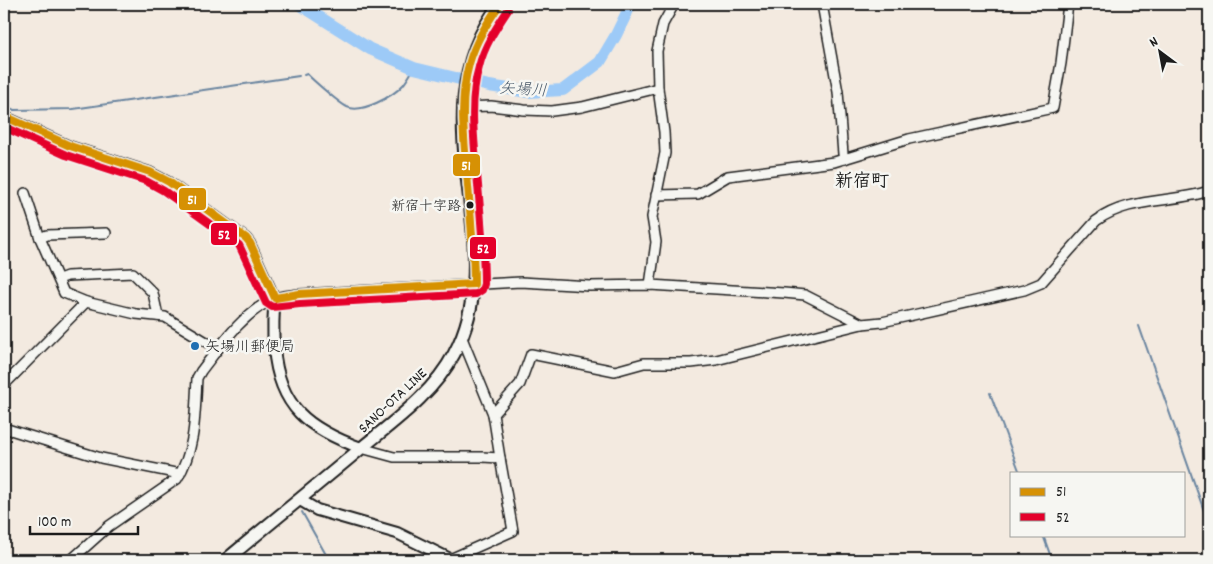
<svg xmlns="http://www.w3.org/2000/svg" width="1213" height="564" font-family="Dekko,'Klee One',sans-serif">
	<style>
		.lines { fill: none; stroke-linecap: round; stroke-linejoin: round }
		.stream { stroke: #69849f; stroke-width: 2 }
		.river { stroke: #9dcaf7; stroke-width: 12 }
		.minor-casing { stroke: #1c1c1c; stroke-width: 12 }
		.tertiary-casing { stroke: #1c1c1c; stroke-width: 14 }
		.secondary-casing { stroke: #1c1c1c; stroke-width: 15 }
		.minor { stroke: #f6f6f2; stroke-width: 9 }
		.tertiary { stroke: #f6f6f2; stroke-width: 10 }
		.secondary { stroke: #f6f6f2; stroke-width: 11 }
		.bus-1-casing { stroke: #f6f6f2; stroke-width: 11 }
		.bus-2-casing { stroke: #f6f6f2; stroke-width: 11 }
		.bus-1 { stroke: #d69104; stroke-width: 8 }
		.bus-2 { stroke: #e4002b; stroke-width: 8 }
		.bus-dot { fill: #1c1c1c; stroke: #f6f6f2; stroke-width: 2 }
		.poi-dot { fill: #1f6fb2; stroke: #f6f6f2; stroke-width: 2 }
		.labels { text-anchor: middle; stroke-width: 5; stroke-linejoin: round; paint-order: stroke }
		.bus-label { font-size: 14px; fill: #1c1c1c; stroke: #f6f6f2; text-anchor: end }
		.poi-label { font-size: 15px; fill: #1c1c1c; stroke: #f6f6f2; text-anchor: start }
		.street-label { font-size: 15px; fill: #1c1c1c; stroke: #f6f6f2 }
		.water-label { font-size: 16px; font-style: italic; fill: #495969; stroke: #f6f6f2 }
		.quarter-label { font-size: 18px; font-weight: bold; fill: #1c1c1c; stroke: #f6f6f2 }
		.line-badge { stroke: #f6f6f2; stroke-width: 2 }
		.badge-label { font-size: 14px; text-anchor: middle; font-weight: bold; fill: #fff }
	</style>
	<rect width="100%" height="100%" fill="#f3eae0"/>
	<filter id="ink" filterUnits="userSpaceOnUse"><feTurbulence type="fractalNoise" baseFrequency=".02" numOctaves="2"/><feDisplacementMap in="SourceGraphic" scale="10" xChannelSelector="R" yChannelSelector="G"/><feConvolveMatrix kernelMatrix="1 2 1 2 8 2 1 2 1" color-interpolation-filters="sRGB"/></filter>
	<g filter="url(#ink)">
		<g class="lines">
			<g class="stream">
				<path d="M304,75L307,74C315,82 339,103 347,107C362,114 393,96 403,85C407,80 411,73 414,68"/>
				<path d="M4,105L14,110L73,109L299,76"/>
				<path d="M1139,326L1209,525"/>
				<path d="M990,393L1020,473"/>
				<path d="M302,512L329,560"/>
				<path d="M1043,535L1052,560"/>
			</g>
			<path class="river" d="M299,4L370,49L414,68L489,86L528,92L563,90L600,62L616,35L631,4"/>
			<defs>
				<g id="minor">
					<path d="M822,4L838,92L843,154L845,159"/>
					<path d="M462,107L491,106L524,110L552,111L582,107L658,88"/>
					<path d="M4,116L70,146L150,172L169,182L246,238L250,243L275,298"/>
					<path d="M25,193L40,238L64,293L86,302L136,314L165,317L218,349"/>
					<path d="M656,195L698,194L728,176L834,162L909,139L1053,108L1061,63L1068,4"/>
					<path d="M40,238L47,235L106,233"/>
					<path d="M59,279L67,276L133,273L153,293L158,316"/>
					<path d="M650,285L656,242L652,217L665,153L664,132L658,88L657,51L663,24L674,4"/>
					<path d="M462,338L493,414L500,458"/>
					<path d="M4,385L86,302"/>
					<path d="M493,414L520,384L531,354L615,371L644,363H691L716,360L862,324L882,322L1024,290L1041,283L1096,221C1128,197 1172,203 1209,191"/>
					<path d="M4,428L101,458L180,474"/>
					<path d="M361,448L394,457H482L500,458L513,531L450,559"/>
					<path d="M71,560L109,526L177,479C196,449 195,413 197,378L201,371C221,345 244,311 276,298C283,295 291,295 299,294L521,282L590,286L650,285L784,293L805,295L862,324"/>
				</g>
				<g id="tertiary">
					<path d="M275,298C273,315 273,331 274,348C279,408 309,429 361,448"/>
					<path d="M300,500L317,510L397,533L452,560"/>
				</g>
				<path id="secondary" d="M226,560C270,523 315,487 359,450C394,421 433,394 454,354C514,243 414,114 500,4"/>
			</defs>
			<use href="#minor" class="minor-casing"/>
			<use href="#tertiary" class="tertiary-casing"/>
			<use href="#secondary" class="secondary-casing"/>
			<use href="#minor" class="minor"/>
			<use href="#tertiary" class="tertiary"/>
			<use href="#secondary" class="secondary"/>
			<defs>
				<path id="bus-1" d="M4,116L70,146L150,172L169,182L246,238L250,243L275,298L299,294L474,284C474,247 470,211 467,174C464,138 459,100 469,64C475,42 487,23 500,4"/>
				<path id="bus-2" d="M4,127L66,155L146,181L164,191L239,245L266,303L272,307L300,304L476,294L482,290L484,284C484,247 480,210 477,173C474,138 469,101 479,67C484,46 496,28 508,10"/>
			</defs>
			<use href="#bus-1" class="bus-1-casing"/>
			<use href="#bus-2" class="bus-2-casing"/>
			<use href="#bus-1" class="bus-1"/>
			<use href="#bus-2" class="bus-2"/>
		</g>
	</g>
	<circle class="bus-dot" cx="470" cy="205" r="4.5"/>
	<circle class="poi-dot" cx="195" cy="346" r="5"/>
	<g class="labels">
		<g class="bus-label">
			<text x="461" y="210">新宿十字路</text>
		</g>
		<g class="poi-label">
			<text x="205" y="351">矢場川郵便局</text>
		</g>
		<g class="street-label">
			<text transform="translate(392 400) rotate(-43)" y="5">SANO-OTA LINE</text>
		</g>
		<g class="water-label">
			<text transform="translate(523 88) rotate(3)" y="6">矢場川</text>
		</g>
		<g class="quarter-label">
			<text x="862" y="186">新宿町</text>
		</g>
	</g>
	<g class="line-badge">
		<rect x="452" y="153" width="29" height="24" rx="5" fill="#d69104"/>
		<rect x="178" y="187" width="29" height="24" rx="5" fill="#d69104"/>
		<rect x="210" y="222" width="28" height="24" rx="5" fill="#e4002b"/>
		<rect x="469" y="236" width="28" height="24" rx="5" fill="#e4002b"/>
	</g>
	<g class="badge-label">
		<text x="466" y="170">51</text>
		<text x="192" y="204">51</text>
		<text x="224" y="239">52</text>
		<text x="483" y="253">52</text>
	</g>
	<rect width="1213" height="564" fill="none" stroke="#f6f6f2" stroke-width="20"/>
	<rect x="10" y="10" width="1193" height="544" fill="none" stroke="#1c1c1c" stroke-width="2" filter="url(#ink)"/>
	<rect x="1010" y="472" width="175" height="65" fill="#f6f6f2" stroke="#9f9f9c"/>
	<rect x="1020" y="488" width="25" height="8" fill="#d69104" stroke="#9f9f9c"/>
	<text x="1056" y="496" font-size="15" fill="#1c1c1c">51</text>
	<rect x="1020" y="513" width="25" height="8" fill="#e4002b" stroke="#9f9f9c"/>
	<text x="1056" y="522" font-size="15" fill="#1c1c1c">52</text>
	<g transform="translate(1160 52) rotate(328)" stroke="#f6f6f2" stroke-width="4" paint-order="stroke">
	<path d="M0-4L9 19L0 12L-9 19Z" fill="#1c1c1c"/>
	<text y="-8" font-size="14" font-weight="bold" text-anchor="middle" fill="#1c1c1c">N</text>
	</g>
	<path d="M30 526v8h108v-8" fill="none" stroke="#1c1c1c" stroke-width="2.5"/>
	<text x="38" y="526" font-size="15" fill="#1c1c1c" stroke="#f6f6f2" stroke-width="4" paint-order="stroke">100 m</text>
</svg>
